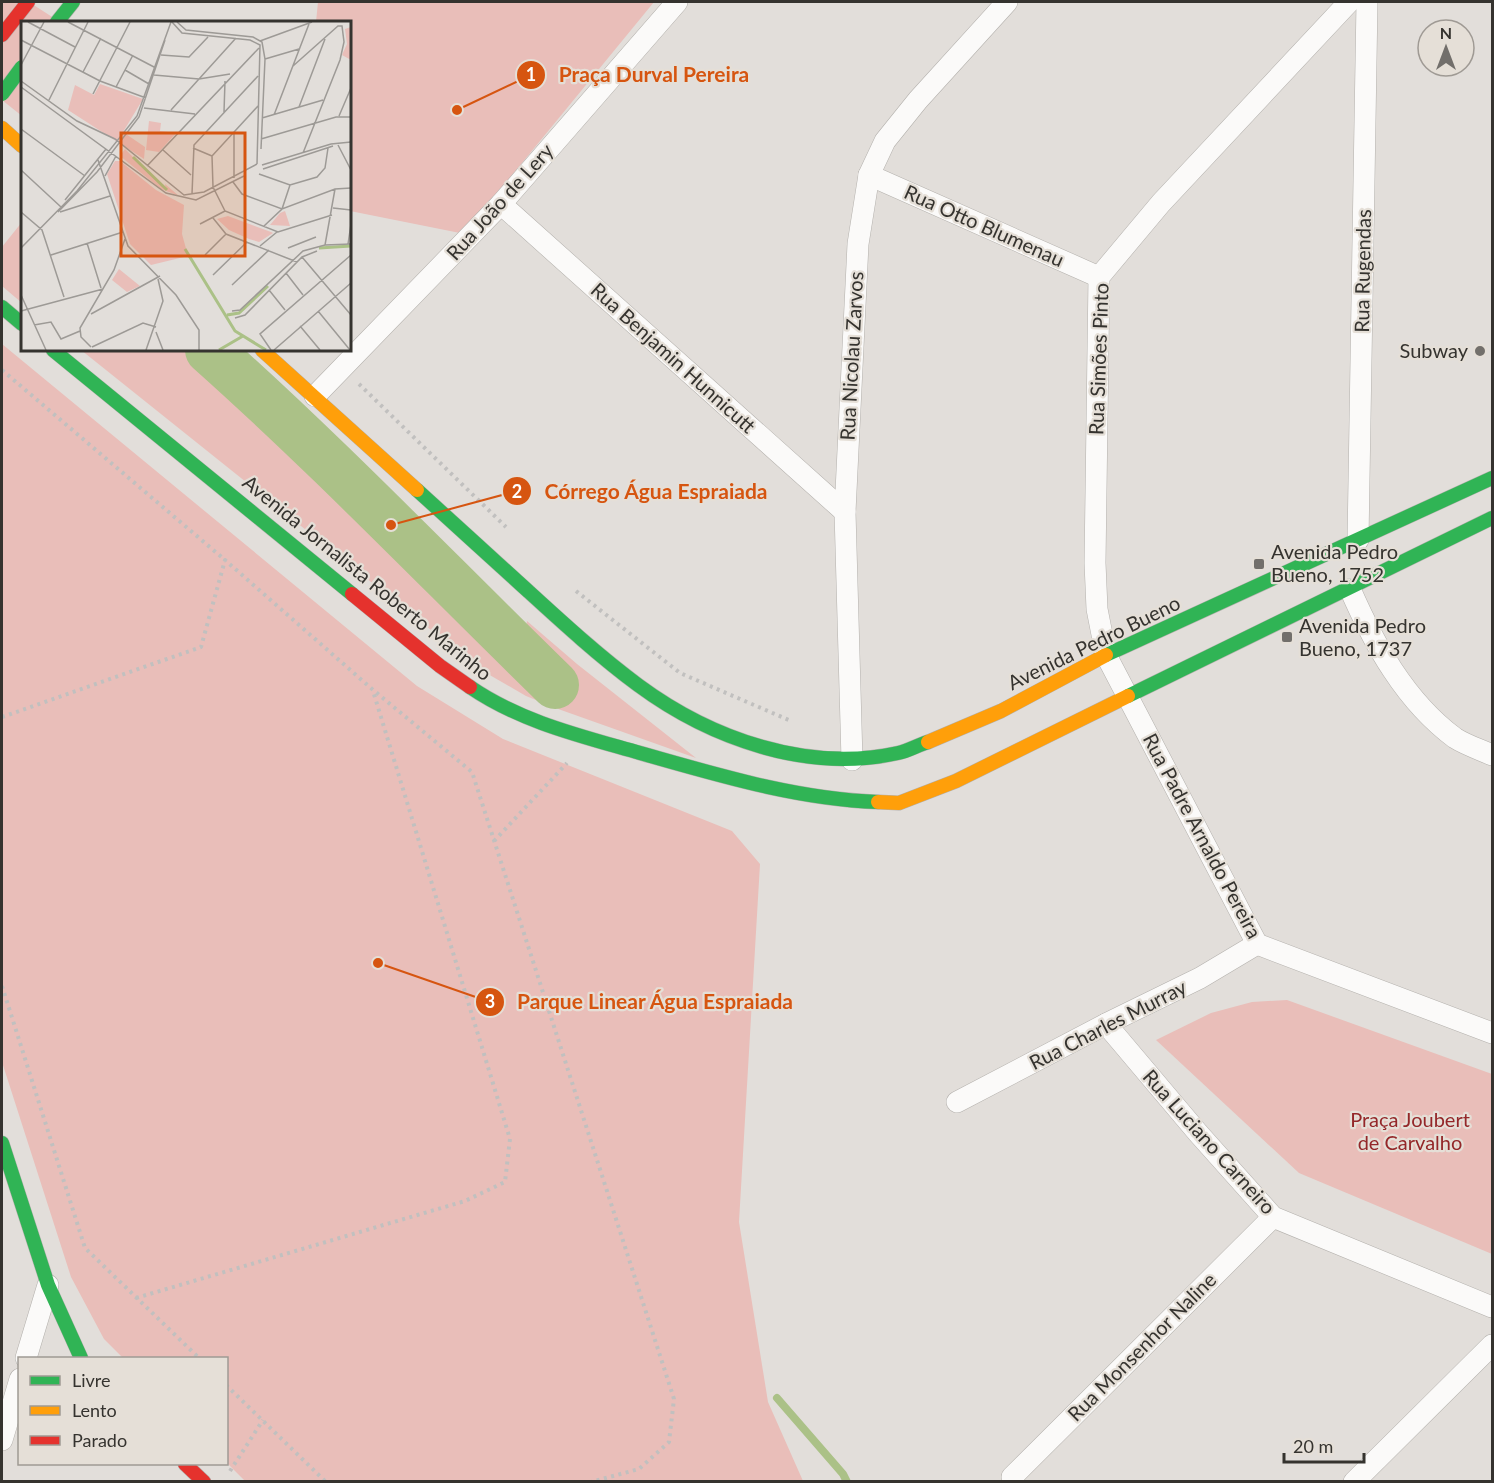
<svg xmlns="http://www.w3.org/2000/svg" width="1494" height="1483" font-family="Lato,sans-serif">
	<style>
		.green { fill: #e9beb9 }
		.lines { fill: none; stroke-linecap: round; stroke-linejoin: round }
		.stream { stroke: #abc187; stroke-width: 8 }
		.river { stroke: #abc187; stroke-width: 48 }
		.street-casing { stroke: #b3b0ac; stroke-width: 22 }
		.fast-casing { stroke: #b3b0ac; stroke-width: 15 }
		.slow-casing { stroke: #b3b0ac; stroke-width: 15 }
		.jam-casing { stroke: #b3b0ac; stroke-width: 15 }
		.path { stroke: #c1c0bf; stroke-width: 4; stroke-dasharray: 3 4.5; stroke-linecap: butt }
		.street { stroke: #fbfaf9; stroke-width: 21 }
		.fast { stroke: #30b455; stroke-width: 14 }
		.slow { stroke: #ff9f0a; stroke-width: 14 }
		.jam { stroke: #e5322d; stroke-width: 14 }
		.fast-bridge-casing { stroke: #b3b0ac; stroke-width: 15; stroke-linecap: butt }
		.fast-bridge { stroke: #30b455; stroke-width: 14 }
		.poi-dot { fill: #726f6b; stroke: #e5dfd7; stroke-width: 2 }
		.labels { text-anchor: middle; stroke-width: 4.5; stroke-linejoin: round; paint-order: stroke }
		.street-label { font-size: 20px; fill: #35332f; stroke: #e5dfd7 }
		.poi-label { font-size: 20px; fill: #35332f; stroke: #e5dfd7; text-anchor: start }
		.park-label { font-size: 20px; fill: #942729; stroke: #e5dfd7 }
		.inset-river { fill: none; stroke: #abc187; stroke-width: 3 }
		.inset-road { fill: none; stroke: #9d9a96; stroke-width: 1.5 }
		.view { fill: #d65510; fill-opacity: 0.15; stroke: #d65510; stroke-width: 3 }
		.inset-edge { fill: none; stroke: #35332f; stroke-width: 3 }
		.leader { fill: none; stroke: #d65510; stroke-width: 2 }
		.callout-dot { fill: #d65510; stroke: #e5dfd7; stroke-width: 2 }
		.mark-label { font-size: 18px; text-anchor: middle; font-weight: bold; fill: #fff }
		.callout-label { font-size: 21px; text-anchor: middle; font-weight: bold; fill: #d65510; stroke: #e5dfd7; stroke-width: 4.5; stroke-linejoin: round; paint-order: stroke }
	</style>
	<rect width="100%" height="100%" fill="#e2deda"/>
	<g class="green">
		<path d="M2,2H29L60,22H22V116L2,100Z"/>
		<path d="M318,2H654L494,197L460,233L350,211V22H316Z"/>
		<path d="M22,222V303L2,286V247Z"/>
		<path d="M2,344L417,686L503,739L732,831L760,864L739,1222L768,1402L803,1481H245L227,1463L226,1358H123L104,1339L71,1277L2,1062Z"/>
		<path d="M81,350H189L320,470L542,696L568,673L525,633L527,621L577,664L696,758L561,710L526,696L481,670Z"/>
		<path d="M1287,1000L1492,1074V1254L1299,1173L1156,1040L1211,1013L1252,1002Z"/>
	</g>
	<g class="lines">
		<path class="stream" d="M777,1398L843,1474L847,1482"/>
		<path class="river" d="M209,350C329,457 440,573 555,685"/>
		<defs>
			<g id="street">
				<path d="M1349,2L1161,203L1099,277L1095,563L1097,609L1106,655L1257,944L1492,1033"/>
				<path d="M869,175L1099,277"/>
				<path d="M501,204L845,512"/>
				<path d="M315,396L501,204L677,2"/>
				<path d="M1358,540L1367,2"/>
				<path d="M1350,589C1374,644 1405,701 1455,738C1466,745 1481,750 1492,755"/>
				<path d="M852,760L845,512L858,244L869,175L885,141L918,100L1007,2"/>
				<path d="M1106,1024L1198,1133L1273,1217L1492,1307"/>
				<path d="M957,1102L1106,1024L1200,978L1257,944"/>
				<path d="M26,1358L48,1285"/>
				<path d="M2,1440L20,1379"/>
				<path d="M1012,1477L1273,1217"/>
				<path d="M1354,1482L1492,1345"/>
			</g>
			<g id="fast">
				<path d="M57,22L73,2"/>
				<path d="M2,307L22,324"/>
				<path d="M53,350L352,594"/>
				<path d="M417,490C454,524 491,557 528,591C563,623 599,656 638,685C711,739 808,773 898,753C908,751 918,745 928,742"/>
				<path d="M1106,655L1492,478"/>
				<path d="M470,687C521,722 581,736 640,753C718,775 796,799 878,802"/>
				<path d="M1128,696L1492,518"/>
				<path d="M2,1143L48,1285L81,1358"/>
			</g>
			<g id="slow">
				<path d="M2,128L22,146"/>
				<path d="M262,350L417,490"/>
				<path d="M928,742L1001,711L1106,655"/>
				<path d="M878,802L899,803L956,781L1128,696"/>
			</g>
			<g id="jam">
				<path d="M2,35L28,2"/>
				<path d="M352,594L440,666L470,687"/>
				<path d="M185,1464L204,1482"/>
			</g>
		</defs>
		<use href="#street" class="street-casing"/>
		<use href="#fast" class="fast-casing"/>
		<use href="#slow" class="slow-casing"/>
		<use href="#jam" class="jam-casing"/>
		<g class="path">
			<path d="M2,370L225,560"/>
			<path d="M359,384L506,527"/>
			<path d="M576,591L680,673L791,721"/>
			<path d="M2,717L201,647L225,560L372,689L472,772L674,1399L669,1442L639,1469L591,1482"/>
			<path d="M494,841L567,763"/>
			<path d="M2,986L85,1248L199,1358"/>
			<path d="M136,1298L465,1201L505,1182L510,1139L373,691"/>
			<path d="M226,1385L326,1482"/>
			<path d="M230,1471L263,1420"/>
		</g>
		<use href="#street" class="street"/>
		<use href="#fast" class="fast"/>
		<use href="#slow" class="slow"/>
		<use href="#jam" class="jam"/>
		<defs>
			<path id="fast-bridge" d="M2,94L22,67"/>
		</defs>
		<use href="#fast-bridge" class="fast-bridge-casing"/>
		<use href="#fast-bridge" class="fast-bridge"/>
	</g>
	<g class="poi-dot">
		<circle cx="1480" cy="351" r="6"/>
		<rect x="1253" y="558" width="12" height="12" rx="3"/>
		<rect x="1281" y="631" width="12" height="12" rx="3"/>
	</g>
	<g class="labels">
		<g class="street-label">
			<text transform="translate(500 202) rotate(-48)" y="7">Rua João de Lery</text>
			<text transform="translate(984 226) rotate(24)" y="7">Rua Otto Blumenau</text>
			<text transform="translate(1363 271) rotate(-89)" y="7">Rua Rugendas</text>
			<text transform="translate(852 356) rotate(-87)" y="7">Rua Nicolau Zarvos</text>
			<text transform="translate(673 358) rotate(42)" y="7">Rua Benjamin Hunnicutt</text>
			<text transform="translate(1099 359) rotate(-88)" y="7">Rua Simões Pinto</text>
			<text transform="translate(367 578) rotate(39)" y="7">Avenida Jornalista Roberto Marinho</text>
			<text transform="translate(1094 643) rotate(-26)" y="7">Avenida Pedro Bueno</text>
			<text transform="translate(1202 836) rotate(62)" y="7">Rua Padre Arnaldo Pereira</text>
			<text transform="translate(1108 1025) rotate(-27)" y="7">Rua Charles Murray</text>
			<text transform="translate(1209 1142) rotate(48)" y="7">Rua Luciano Carneiro</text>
			<text transform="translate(1142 1347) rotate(-45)" y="7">Rua Monsenhor Naline</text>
		</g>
		<g class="poi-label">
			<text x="1468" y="358" text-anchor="end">Subway</text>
			<text x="1271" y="559">Avenida Pedro<tspan x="1271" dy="23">Bueno, 1752</tspan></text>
			<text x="1299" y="633">Avenida Pedro<tspan x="1299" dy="23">Bueno, 1737</tspan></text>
		</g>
		<g class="park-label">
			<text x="1410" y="1127">Praça Joubert<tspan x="1410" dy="23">de Carvalho</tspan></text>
		</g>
	</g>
	<g transform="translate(21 21)">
		<rect width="330" height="330" fill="#e2deda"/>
		<path d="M330,6V39L321,34L326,23L324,8ZM79,63L122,78L102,111L124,126L123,138L47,89L54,64L73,74ZM128,100L140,102L139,110L155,112L138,131L125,129ZM104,128L145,169L144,163L158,175L140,168L99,135ZM94,140H99L135,169L163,184L161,213L167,235L130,244L109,223L86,153ZM264,190L269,205L249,204L259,192ZM207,195L250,211L252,212L238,221L228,218L208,209L196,198ZM98,248L119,265L106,271L91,259Z" fill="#e9beb9"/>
		<path class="inset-river" d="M112,136L146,169M298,227L330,225M164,228L214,310L245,329M206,294L218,292L247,265M198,329L222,315"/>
		<path class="inset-road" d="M7,1L54,26M47,1L133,46M151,1L161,12L229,19L239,24L236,143M156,1L165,9L232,16L241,21L244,38L240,128M0,19L79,60L125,77M239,20L291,1M140,34L168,36L187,16M244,38L278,28M0,44L23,1M272,45L317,5H321L323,21L319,39L282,132M104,49L128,63M62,51L80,17M133,54L178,58L209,53M0,60L56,100L94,118L163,174L183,171L236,143M0,66L145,172L175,179L223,155M95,66L112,34M72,73L109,1M28,79L67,1M237,85L191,135L192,166L204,190L257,211L311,194M278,86L304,18M123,87L174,93M150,89L215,17M203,91L204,60M253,94L288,3M318,95L330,67M241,97L302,79M0,108L64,155M240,118L315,96H330M317,124L330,149M172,127L191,135M142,129L170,154M77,139L107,225L155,274L178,309V329M241,144L310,123L330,121M126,145L238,27M242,148L312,125M0,149L40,186M238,153L269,164L296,156L304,147L307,127M84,155L95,135M213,157V112M212,161L221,173L261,188L314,168L330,167M171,173L173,124L237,55M44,179L85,128M312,187L330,189M0,191L21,209L43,276M37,191L76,151L118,96L144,19M39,191L89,175M192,197L205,213L276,241M179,203L204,190M243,205L261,188L269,164M66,222L80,267M327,223L330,203M304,224L314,168M239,225L256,211M0,227L56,170L116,95L150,1M267,227L295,216M30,234L102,211M184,234L205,213M281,236L330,294M265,252L282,274M192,254L226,221M211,264L248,229M248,269L264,289M0,274L25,329M0,290L82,268M211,290L219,289L282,230L304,224L330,223M297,290L329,329M70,293L139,255M214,297L224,294L281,236L296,230M13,304L30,301L40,318L59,310M279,305L299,329M135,311L142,329M70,326L60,316L59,307L93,249L104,218M71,326L122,302L135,306M125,329L142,280L137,258M250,329L239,313L330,234M253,329L330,262"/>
		<path class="view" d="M100,112H224V235H100Z"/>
		<rect width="330" height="330" class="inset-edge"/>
	</g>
	<path class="leader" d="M457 110L531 75M391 525L517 491M378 963L490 1002"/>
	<g class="callout-dot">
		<circle cx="457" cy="110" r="6"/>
		<circle cx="391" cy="525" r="6"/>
		<circle cx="378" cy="963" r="6"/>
		<circle cx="531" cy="75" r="15"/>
		<circle cx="517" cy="491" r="15"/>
		<circle cx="490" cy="1002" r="15"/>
	</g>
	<g class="mark-label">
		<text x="531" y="81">1</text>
		<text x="517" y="498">2</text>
		<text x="490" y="1008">3</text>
	</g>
	<g class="callout-label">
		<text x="654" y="82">Praça Durval Pereira</text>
		<text x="656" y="499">Córrego Água Espraiada</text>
		<text x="655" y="1009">Parque Linear Água Espraiada</text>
	</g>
	<rect width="1494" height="1483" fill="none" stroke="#35332f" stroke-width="6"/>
	<rect x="18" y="1357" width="210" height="108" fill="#e5dfd7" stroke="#9f9a94" stroke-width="1.5"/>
	<rect x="30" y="1376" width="30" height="9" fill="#30b455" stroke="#9f9a94" stroke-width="1.5"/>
	<text x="72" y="1387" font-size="18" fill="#35332f">Livre</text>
	<rect x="30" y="1406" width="30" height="9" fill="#ff9f0a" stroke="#9f9a94" stroke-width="1.5"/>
	<text x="72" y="1417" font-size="18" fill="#35332f">Lento</text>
	<rect x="30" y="1436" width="30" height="9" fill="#e5322d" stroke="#9f9a94" stroke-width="1.5"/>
	<text x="72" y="1447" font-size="18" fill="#35332f">Parado</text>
	<g transform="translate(1446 48)"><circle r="28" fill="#e5dfd7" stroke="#9f9a94" stroke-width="1.5"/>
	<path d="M0-4.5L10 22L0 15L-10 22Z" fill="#726f6b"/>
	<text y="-9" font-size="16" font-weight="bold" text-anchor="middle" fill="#35332f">N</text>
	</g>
	<path d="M1284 1453v9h80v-9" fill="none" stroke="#35332f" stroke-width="3"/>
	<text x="1293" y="1453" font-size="18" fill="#35332f" stroke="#e5dfd7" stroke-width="4.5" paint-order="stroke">20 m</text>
</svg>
